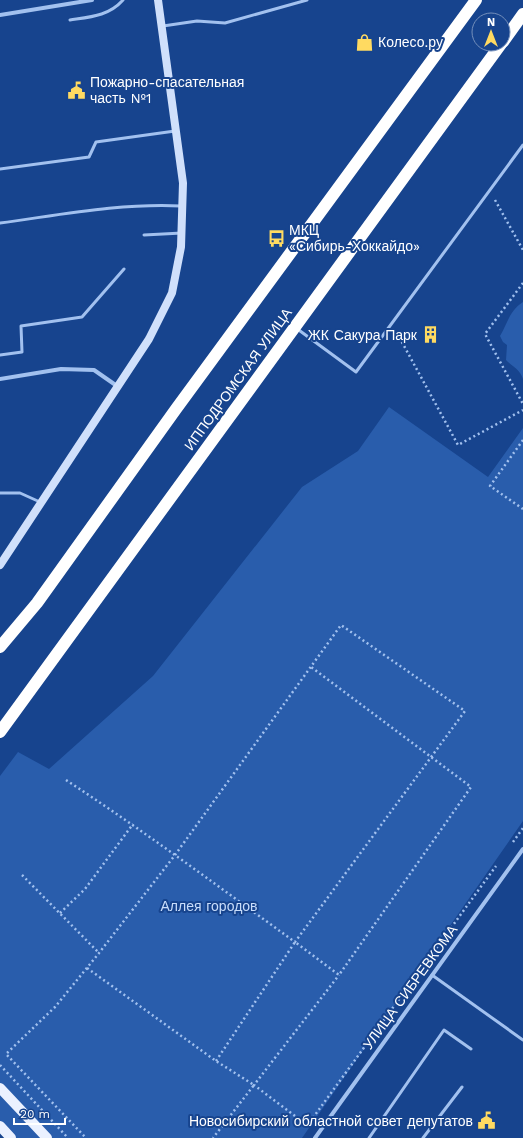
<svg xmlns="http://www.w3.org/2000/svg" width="523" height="1138" font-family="'Work Sans',sans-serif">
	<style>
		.green { fill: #295dac }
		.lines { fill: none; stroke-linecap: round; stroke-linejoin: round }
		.path { stroke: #a2c1ef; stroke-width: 2.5; stroke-dasharray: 2 3; stroke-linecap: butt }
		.lane { stroke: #a2c1ef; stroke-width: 3 }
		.street { stroke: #a2c1ef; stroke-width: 4 }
		.secondary { stroke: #d0e0fb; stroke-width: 8 }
		.primary { stroke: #ebf1ff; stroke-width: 10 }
		.highway { stroke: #fff; stroke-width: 12 }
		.labels { text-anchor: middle; stroke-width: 4; stroke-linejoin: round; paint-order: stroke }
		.poi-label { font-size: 14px; fill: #fff; stroke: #17448e; text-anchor: start }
		.street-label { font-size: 14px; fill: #fff; stroke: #17448e }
		.park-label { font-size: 14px; fill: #c9ddfb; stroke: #17448e }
	</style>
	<rect width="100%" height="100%" fill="#17448e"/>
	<g class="green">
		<path d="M523,302V379C520,369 513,367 506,360L507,345L503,342L500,336C508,323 509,311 523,302Z"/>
		<path d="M389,407L488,477L523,428V821L302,1138H14L0,1123V776L18,752L49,769L153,676L302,487L358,451Z"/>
	</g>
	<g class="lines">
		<g class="path">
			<path d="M495,200L523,250"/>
			<path d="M523,283L485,334L523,404"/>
			<path d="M397,333L458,445L523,410"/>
			<path d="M523,440L490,486L523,509"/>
			<path d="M66,780C144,831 219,887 295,942L465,711L341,625L175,855L99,953L55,1007L6,1054L86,1138"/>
			<path d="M513,842L523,828"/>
			<path d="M22,875L99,953"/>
			<path d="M60,913L85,889L133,824"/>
			<path d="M87,968L216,1061L254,1085L213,1138"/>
			<path d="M216,1061L295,942L339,975L471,787L311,667"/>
			<path d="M0,1065L68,1138"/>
			<path d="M299,1119L254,1085L339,975"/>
			<path d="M307,1126L496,866"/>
		</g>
		<g class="lane">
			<path d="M70,20C90,17 109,16 123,0"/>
			<path d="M163,26L197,21L225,23L307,0"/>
			<path d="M0,169L89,157L96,142L175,131"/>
			<path d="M0,223C60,215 120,203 181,206"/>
			<path d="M144,235L182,233"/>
			<path d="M296,328L356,372L523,145"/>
			<path d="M0,355L22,352L21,326L82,317L124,269"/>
			<path d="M0,493H20L40,502"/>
			<path d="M432,975L523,1040"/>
			<path d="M369,1138L444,1030L471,1049"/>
			<path d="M423,1138L462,1087"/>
		</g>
		<g class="street">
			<path d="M0,15L92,0"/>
			<path d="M0,379L61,369L94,370L117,386"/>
			<path d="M315,1138L523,849"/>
		</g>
		<path class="secondary" d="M0,565L149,339L172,293L181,247L183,183L158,0"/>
		<g class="primary">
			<path d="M0,1088L47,1138"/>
			<path d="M0,1126L11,1138"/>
		</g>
		<g class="highway">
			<path d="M503,42L523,14"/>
			<path d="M0,647L37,603L176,409L476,0"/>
			<path d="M0,732L501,44"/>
		</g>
	</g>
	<defs>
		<symbol id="shop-bare" viewBox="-9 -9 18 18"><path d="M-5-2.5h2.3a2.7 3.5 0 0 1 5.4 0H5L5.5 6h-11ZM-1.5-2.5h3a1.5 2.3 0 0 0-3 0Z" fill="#ffda61" stroke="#17448e" stroke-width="2.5" paint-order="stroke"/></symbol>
		<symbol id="civic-bare" viewBox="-9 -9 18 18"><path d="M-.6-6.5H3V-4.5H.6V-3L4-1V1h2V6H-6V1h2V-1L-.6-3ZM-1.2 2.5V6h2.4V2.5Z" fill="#ffda61" stroke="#17448e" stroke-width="2.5" paint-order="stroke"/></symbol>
		<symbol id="bus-bare" viewBox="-9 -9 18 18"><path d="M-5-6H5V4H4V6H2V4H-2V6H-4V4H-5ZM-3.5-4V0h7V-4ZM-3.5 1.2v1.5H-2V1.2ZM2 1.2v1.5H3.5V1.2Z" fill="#ffda61" stroke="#17448e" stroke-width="2.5" paint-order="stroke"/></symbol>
		<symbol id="building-bare" viewBox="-9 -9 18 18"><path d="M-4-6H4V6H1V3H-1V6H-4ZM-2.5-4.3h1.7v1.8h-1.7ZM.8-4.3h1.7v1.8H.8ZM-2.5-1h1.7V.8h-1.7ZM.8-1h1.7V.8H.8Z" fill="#ffda61" stroke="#17448e" stroke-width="2.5" paint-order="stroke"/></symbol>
	</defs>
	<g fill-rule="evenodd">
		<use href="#shop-bare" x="352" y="30" width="25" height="25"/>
		<use href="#civic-bare" x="64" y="78" width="25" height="25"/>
		<use href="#bus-bare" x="264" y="226" width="25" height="25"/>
		<use href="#building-bare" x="418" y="322" width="25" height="25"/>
		<use href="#civic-bare" x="474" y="1108" width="25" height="25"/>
	</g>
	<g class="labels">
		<g class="poi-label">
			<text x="378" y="47">Колесо.ру</text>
			<text x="90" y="87">Пожарно-спасательная<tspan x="90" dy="16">часть №1</tspan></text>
			<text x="289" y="235">МКЦ<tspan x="289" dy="16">«Сибирь-Хоккайдо»</tspan></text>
			<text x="417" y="340" text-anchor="end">ЖК Сакура Парк</text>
			<text x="473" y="1126" text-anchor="end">Новосибирский областной совет депутатов</text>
		</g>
		<g class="street-label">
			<text transform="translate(238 379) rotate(-54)" y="5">ИППОДРОМСКАЯ УЛИЦА</text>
			<text transform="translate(410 987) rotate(-54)" y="5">УЛИЦА СИБРЕВКОМА</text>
		</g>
		<g class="park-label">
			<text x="209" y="911">Аллея городов</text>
		</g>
	</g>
	<g transform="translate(491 32)"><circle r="19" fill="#17448e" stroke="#748fbb"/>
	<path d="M0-3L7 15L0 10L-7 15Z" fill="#ffda61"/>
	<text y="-6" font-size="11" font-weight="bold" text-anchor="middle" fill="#ffffff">N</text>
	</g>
	<path d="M14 1118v6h51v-6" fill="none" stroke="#ffffff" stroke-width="2"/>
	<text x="20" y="1118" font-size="12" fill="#ffffff" stroke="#17448e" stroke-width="3" paint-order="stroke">20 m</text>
</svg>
